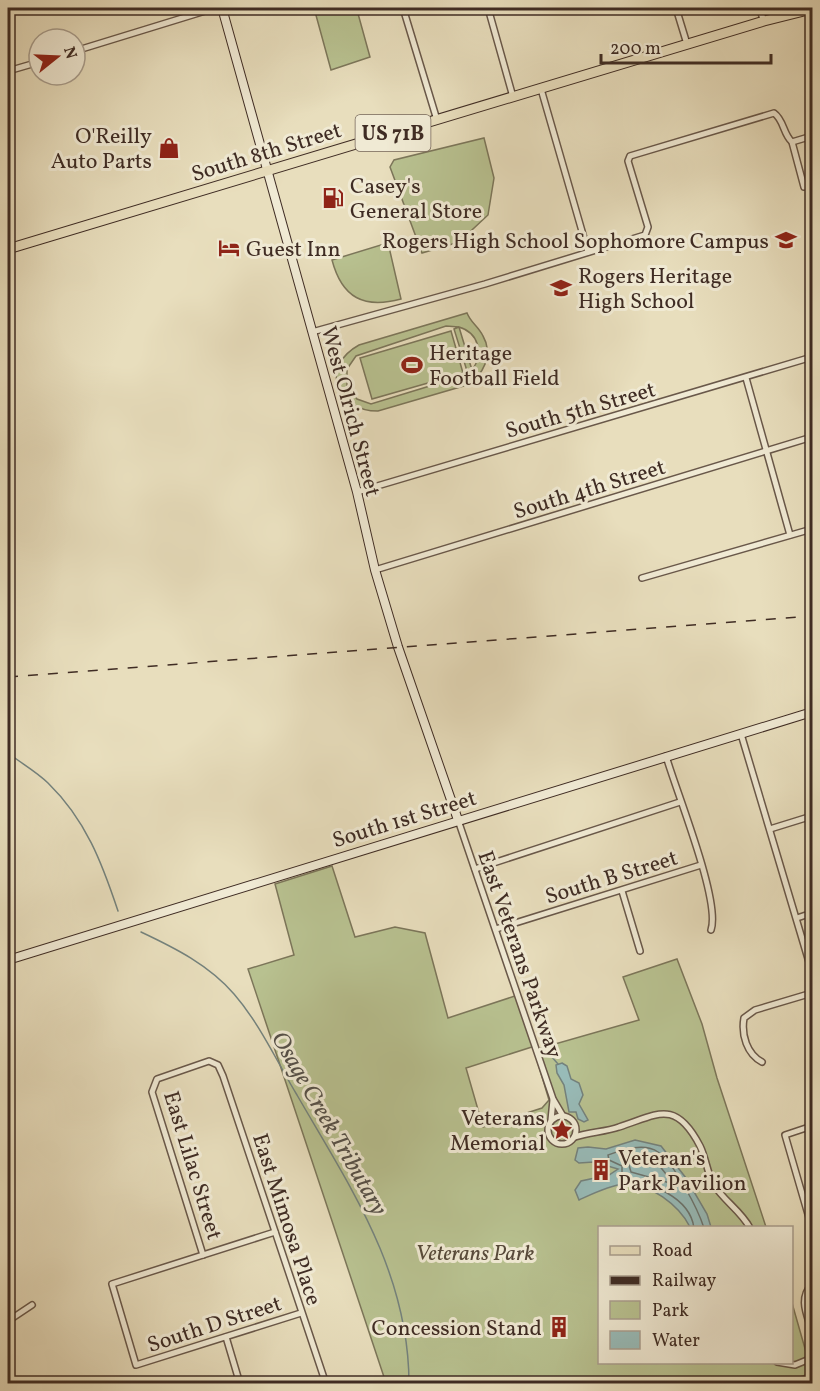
<svg xmlns="http://www.w3.org/2000/svg" width="820" height="1391" font-family="Vollkorn,serif">
	<style>
		.green { fill: #b8c190; stroke: #7c765a; stroke-width: 1.5; fill-rule: evenodd }
		.water { fill: #98bbb8; stroke: #74827d; stroke-width: 1.5 }
		.lines { fill: none; stroke-linecap: round; stroke-linejoin: round }
		.shore { stroke: #6c746e; stroke-width: 1.5 }
		.stream { stroke: #74827d; stroke-width: 1.5 }
		.street-casing { stroke: #69584a; stroke-width: 8 }
		.secondary-casing { stroke: #3f2c24; stroke-width: 10 }
		.primary-casing { stroke: #3f2c24; stroke-width: 11 }
		.street { stroke: #f0ead4; stroke-width: 5 }
		.secondary { stroke: #f0ead4; stroke-width: 8 }
		.primary { stroke: #e8debd; stroke-width: 9 }
		.rail { stroke: #3f2c24; stroke-width: 1.5; stroke-dasharray: 10 10; stroke-linecap: butt }
		.labels { text-anchor: middle; stroke-width: 6; stroke-linejoin: round; paint-order: stroke }
		.shield { fill: #f0ead4; stroke: #746559; stroke-width: 1.5 }
		.shield-label { font-size: 21px; font-weight: bold; fill: #3f2c24 }
		.poi-label { font-size: 22px; fill: #3f2c24; stroke: #f0ead4; text-anchor: start }
		.street-label { font-size: 22px; fill: #3f2c24; stroke: #f0ead4 }
		.park-label { font-size: 22px; font-style: italic; fill: #574a3a; stroke: #f0ead4 }
		.water-label { font-size: 24px; font-style: italic; fill: #555049; stroke: #f0ead4 }
	</style>
	<rect width="100%" height="100%" fill="#e8debd"/>
	<filter id="stains"><feTurbulence type="fractalNoise" baseFrequency=".00333" numOctaves="4"/><feColorMatrix values="0 0 0 0 .2 0 0 0 0 .09 0 0 0 0 .02 0 0 0 .5 -.17"/></filter>
	<radialGradient id="worn" r=".72"><stop offset=".6" stop-color="#630" stop-opacity="0"/><stop offset="1" stop-color="#630" stop-opacity=".3"/></radialGradient>
	<g class="green">
		<path d="M314,8H364L357,10L370,57L331,70Z"/>
		<path d="M484,138L494,178L488,215L459,242L422,253L390,167L394,160Z"/>
		<path d="M384,244L389,247L401,299C364,309 342,298 332,260Z"/>
		<path d="M467,313C471,323 478,326 483,336C494,355 483,375 467,385L378,411C336,411 319,367 359,345ZM446,326L459,327L454,329L467,371L472,370L469,374L371,404L357,399L347,386V369L356,356ZM459,327C479,333 484,354 472,370Z"/>
		<path d="M451,331L463,373L372,399L360,358Z"/>
		<path d="M332,866L355,937L395,927L425,933L448,1018L518,995L535,1046L466,1068L483,1127L542,1108L549,1100L534,1050L639,1020L623,977L677,959L702,1024L717,1078L766,1227L600,1228V1362H792V1303L812,1373L778,1384L386,1383L248,969L294,955L275,884Z"/>
	</g>
	<g class="water">
		<path d="M562,1063L567,1066L571,1079L579,1083L583,1095L579,1104L588,1120L584,1122L578,1119L576,1112H569L564,1085L557,1073L556,1065Z"/>
		<path d="M635,1140L661,1146L686,1178L707,1214L711,1227H690C679,1205 650,1183 624,1184C610,1185 592,1194 579,1200L575,1190L581,1181L609,1175L618,1169L594,1162L579,1163L575,1160L578,1148L588,1147L606,1149Z"/>
	</g>
	<g class="lines">
		<g class="shore">
			<path d="M636,1155L654,1159L670,1179V1183L631,1172L627,1158Z"/>
			<path d="M694,1228C690,1196 648,1182 622,1178V1166L609,1160L608,1155C622,1150 644,1142 658,1152C674,1163 698,1209 704,1228"/>
		</g>
		<g class="stream">
			<path d="M8,753C21,763 37,772 48,783C86,820 102,863 118,911"/>
			<path d="M141,932C175,948 209,965 234,994C260,1024 277,1062 297,1095C350,1187 409,1272 409,1384"/>
			<path d="M547,1050L549,1052"/>
			<path d="M551,1056L558,1064"/>
		</g>
		<defs>
			<g id="street">
				<path d="M403,8L437,120"/>
				<path d="M488,8L513,97"/>
				<path d="M676,8L687,44"/>
				<path d="M759,8L764,21"/>
				<path d="M75,51L215,8"/>
				<path d="M8,71L39,62"/>
				<path d="M541,89L588,252"/>
				<path d="M792,142L812,136"/>
				<path d="M312,332L485,284L645,235L648,227L628,161L630,156L774,113C784,120 783,134 792,142L804,187L812,184"/>
				<path d="M746,378L790,535"/>
				<path d="M357,492L812,357"/>
				<path d="M375,570L812,437"/>
				<path d="M642,578L812,529"/>
				<path d="M741,734L812,972"/>
				<path d="M666,756C676,791 721,901 711,930"/>
				<path d="M458,820L553,1099L563,1116"/>
				<path d="M770,829L812,816"/>
				<path d="M475,869L680,802"/>
				<path d="M622,891L640,951"/>
				<path d="M797,918L812,913"/>
				<path d="M496,929L701,865"/>
				<path d="M762,1062C747,1054 741,1035 744,1018L755,1010L812,993"/>
				<circle cx="562" cy="1130" r="14"/>
				<path d="M551,1120L553,1100"/>
				<path d="M812,1126L785,1135L812,1228"/>
				<path d="M575,1137C589,1132 605,1132 619,1127C657,1115 675,1098 700,1146C706,1158 707,1173 714,1185C724,1201 741,1211 750,1228"/>
				<path d="M275,1232L112,1284L136,1365L301,1313"/>
				<path d="M203,1255L152,1092L157,1079L209,1061L218,1065L223,1076L326,1384"/>
				<path d="M812,1284C798,1299 807,1314 812,1332"/>
				<path d="M8,1321L32,1305"/>
				<path d="M226,1337L240,1384"/>
				<path d="M777,1362L795,1365L812,1358"/>
			</g>
			<g id="secondary">
				<path d="M222,8L357,492L375,570L398,647L458,820"/>
				<path d="M8,960L812,712"/>
			</g>
			<path id="primary" d="M8,249L764,21L812,9"/>
		</defs>
		<use href="#street" class="street-casing"/>
		<use href="#secondary" class="secondary-casing"/>
		<use href="#primary" class="primary-casing"/>
		<use href="#street" class="street"/>
		<use href="#secondary" class="secondary"/>
		<use href="#primary" class="primary"/>
		<path class="rail" d="M8,677L812,616"/>
	</g>
	<defs>
		<symbol id="shop-bare" viewBox="-9 -9 18 18"><path d="M-5-2.5h2.3a2.7 3.5 0 0 1 5.4 0H5L5.5 6h-11ZM-1.5-2.5h3a1.5 2.3 0 0 0-3 0Z" fill="#8f2418" stroke="#f0ead4" stroke-width="2.5" paint-order="stroke"/></symbol>
		<symbol id="fuel-bare" viewBox="-9 -9 18 18"><path d="M-5.5-6h7V0h2V4h1.3V-2.5L3-4.5l.8-.8L6-3V5H2.5V1h-1V6h-7ZM-4.2-4.7v3.2H.2V-4.7Z" fill="#8f2418" stroke="#f0ead4" stroke-width="2.5" paint-order="stroke"/></symbol>
		<symbol id="school-bare" viewBox="-9 -9 18 18"><path d="M0-5L7-2L0 1L-7-2ZM-4 1L0 2.5L4 1V4Q0 6-4 4Z" fill="#8f2418" stroke="#f0ead4" stroke-width="2.5" paint-order="stroke"/></symbol>
		<symbol id="hotel-bare" viewBox="-9 -9 18 18"><path d="M-6-4.5h1.5V1H6V5H4.5V3h-9V5H-6ZM-4 0a1.8 1.8 0 1 1 3.6 0ZM.5 0V-2.5h3Q6-2.5 6 0Z" fill="#8f2418" stroke="#f0ead4" stroke-width="2.5" paint-order="stroke"/></symbol>
		<symbol id="stadium-bare" viewBox="-9 -9 18 18"><path d="M0-5a6.5 5 0 1 0 0 10a6.5 5 0 1 0 0-10ZM-3.5-1.8h7v3.6h-7Z" fill="#8f2418" stroke="#f0ead4" stroke-width="2.5" paint-order="stroke"/></symbol>
		<symbol id="sight-bare" viewBox="-9 -9 18 18"><path d="M0-6L1.8-2.2L6-1.7L2.9 1.2L3.7 5.4L0 3.3L-3.7 5.4L-2.9 1.2L-6-1.7L-1.8-2.2Z" fill="#8f2418" stroke="#f0ead4" stroke-width="2.5" paint-order="stroke"/></symbol>
		<symbol id="building-bare" viewBox="-9 -9 18 18"><path d="M-4-6H4V6H1V3H-1V6H-4ZM-2.5-4.3h1.7v1.8h-1.7ZM.8-4.3h1.7v1.8H.8ZM-2.5-1h1.7V.8h-1.7ZM.8-1h1.7V.8H.8Z" fill="#8f2418" stroke="#f0ead4" stroke-width="2.5" paint-order="stroke"/></symbol>
	</defs>
	<g fill-rule="evenodd">
		<use href="#shop-bare" x="154" y="133" width="30" height="30"/>
		<use href="#fuel-bare" x="318" y="183" width="30" height="30"/>
		<use href="#school-bare" x="771" y="225" width="30" height="30"/>
		<use href="#hotel-bare" x="214" y="233" width="30" height="30"/>
		<use href="#school-bare" x="546" y="273" width="30" height="30"/>
		<use href="#stadium-bare" x="397" y="350" width="30" height="30"/>
		<use href="#sight-bare" x="547" y="1115" width="30" height="30"/>
		<use href="#building-bare" x="586" y="1155" width="30" height="30"/>
		<use href="#building-bare" x="544" y="1312" width="30" height="30"/>
	</g>
	<g class="labels">
		<rect class="shield" x="355.5" y="115" width="75" height="36" rx="4.5"/>
		<g class="shield-label">
			<text x="393" y="140">US 71B</text>
		</g>
		<g class="poi-label">
			<text x="152" y="143" text-anchor="end">O'Reilly<tspan x="152" dy="25">Auto Parts</tspan></text>
			<text x="350" y="193">Casey's<tspan x="350" dy="25">General Store</tspan></text>
			<text x="769" y="248" text-anchor="end">Rogers High School Sophomore Campus</text>
			<text x="246" y="256">Guest Inn</text>
			<text x="578" y="283">Rogers Heritage<tspan x="578" dy="25">High School</tspan></text>
			<text x="429" y="360">Heritage<tspan x="429" dy="25">Football Field</tspan></text>
			<text x="545" y="1125" text-anchor="end">Veterans<tspan x="545" dy="25">Memorial</tspan></text>
			<text x="618" y="1165">Veteran's<tspan x="618" dy="25">Park Pavilion</tspan></text>
			<text x="542" y="1335" text-anchor="end">Concession Stand</text>
		</g>
		<g class="street-label">
			<text transform="translate(266 151) rotate(-17)" y="8">South 8th Street</text>
			<text transform="translate(580 409) rotate(-16)" y="8">South 5th Street</text>
			<text transform="translate(352 411) rotate(75)" y="8">West Olrich Street</text>
			<text transform="translate(589 488) rotate(-17)" y="8">South 4th Street</text>
			<text transform="translate(404 818) rotate(-17)" y="8">South 1st Street</text>
			<text transform="translate(611 876) rotate(-17)" y="8">South B Street</text>
			<text transform="translate(521 954) rotate(71)" y="8">East Veterans Parkway</text>
			<text transform="translate(194 1165) rotate(73)" y="8">East Lilac Street</text>
			<text transform="translate(288 1219) rotate(72)" y="8">East Mimosa Place</text>
			<text transform="translate(214 1323) rotate(-18)" y="8">South D Street</text>
		</g>
		<g class="park-label">
			<text x="475" y="1260">Veterans Park</text>
		</g>
		<g class="water-label">
			<text transform="translate(330 1123) rotate(60)" y="8">Osage Creek Tributary</text>
		</g>
	</g>
	<rect width="820" height="1391" fill="none" stroke="#e8debd" stroke-width="30"/>
	<rect x="9" y="9" width="802" height="1373" fill="none" stroke="#3f2c24" stroke-width="3"/>
	<rect x="15" y="15" width="790" height="1361" fill="none" stroke="#3f2c24" stroke-width="1.5"/>
	<rect x="598" y="1226" width="195" height="138" fill="#f0ead4" stroke="#a99e8e" stroke-width="1.5"/>
	<rect x="610" y="1246" width="30" height="9" fill="#e8debd" stroke="#a99e8e" stroke-width="1.5"/>
	<text x="652" y="1256" font-size="18" fill="#3f2c24">Road</text>
	<rect x="610" y="1276" width="30" height="9" fill="#3f2c24" stroke="#a99e8e" stroke-width="1.5"/>
	<text x="652" y="1286" font-size="18" fill="#3f2c24">Railway</text>
	<rect x="610" y="1301" width="30" height="18" fill="#b8c190" stroke="#a99e8e" stroke-width="1.5"/>
	<text x="652" y="1316" font-size="18" fill="#3f2c24">Park</text>
	<rect x="610" y="1331" width="30" height="18" fill="#98bbb8" stroke="#a99e8e" stroke-width="1.5"/>
	<text x="652" y="1346" font-size="18" fill="#3f2c24">Water</text>
	<g transform="translate(57 57) rotate(72)"><circle r="28" fill="#f0ead4" stroke="#a99e8e" stroke-width="1.5"/>
	<path d="M0-4.5L10 22L0 15L-10 22Z" fill="#8f2418"/>
	<text y="-9" font-size="16" font-weight="bold" text-anchor="middle" fill="#3f2c24">N</text>
	</g>
	<path d="M601 54v9h170v-9" fill="none" stroke="#3f2c24" stroke-width="3"/>
	<text x="610" y="54" font-size="18" fill="#3f2c24" stroke="#f0ead4" stroke-width="4.5" paint-order="stroke">200 m</text>
	<rect width="100%" height="100%" filter="url(#stains)"/>
	<rect width="100%" height="100%" fill="url(#worn)"/>
</svg>
